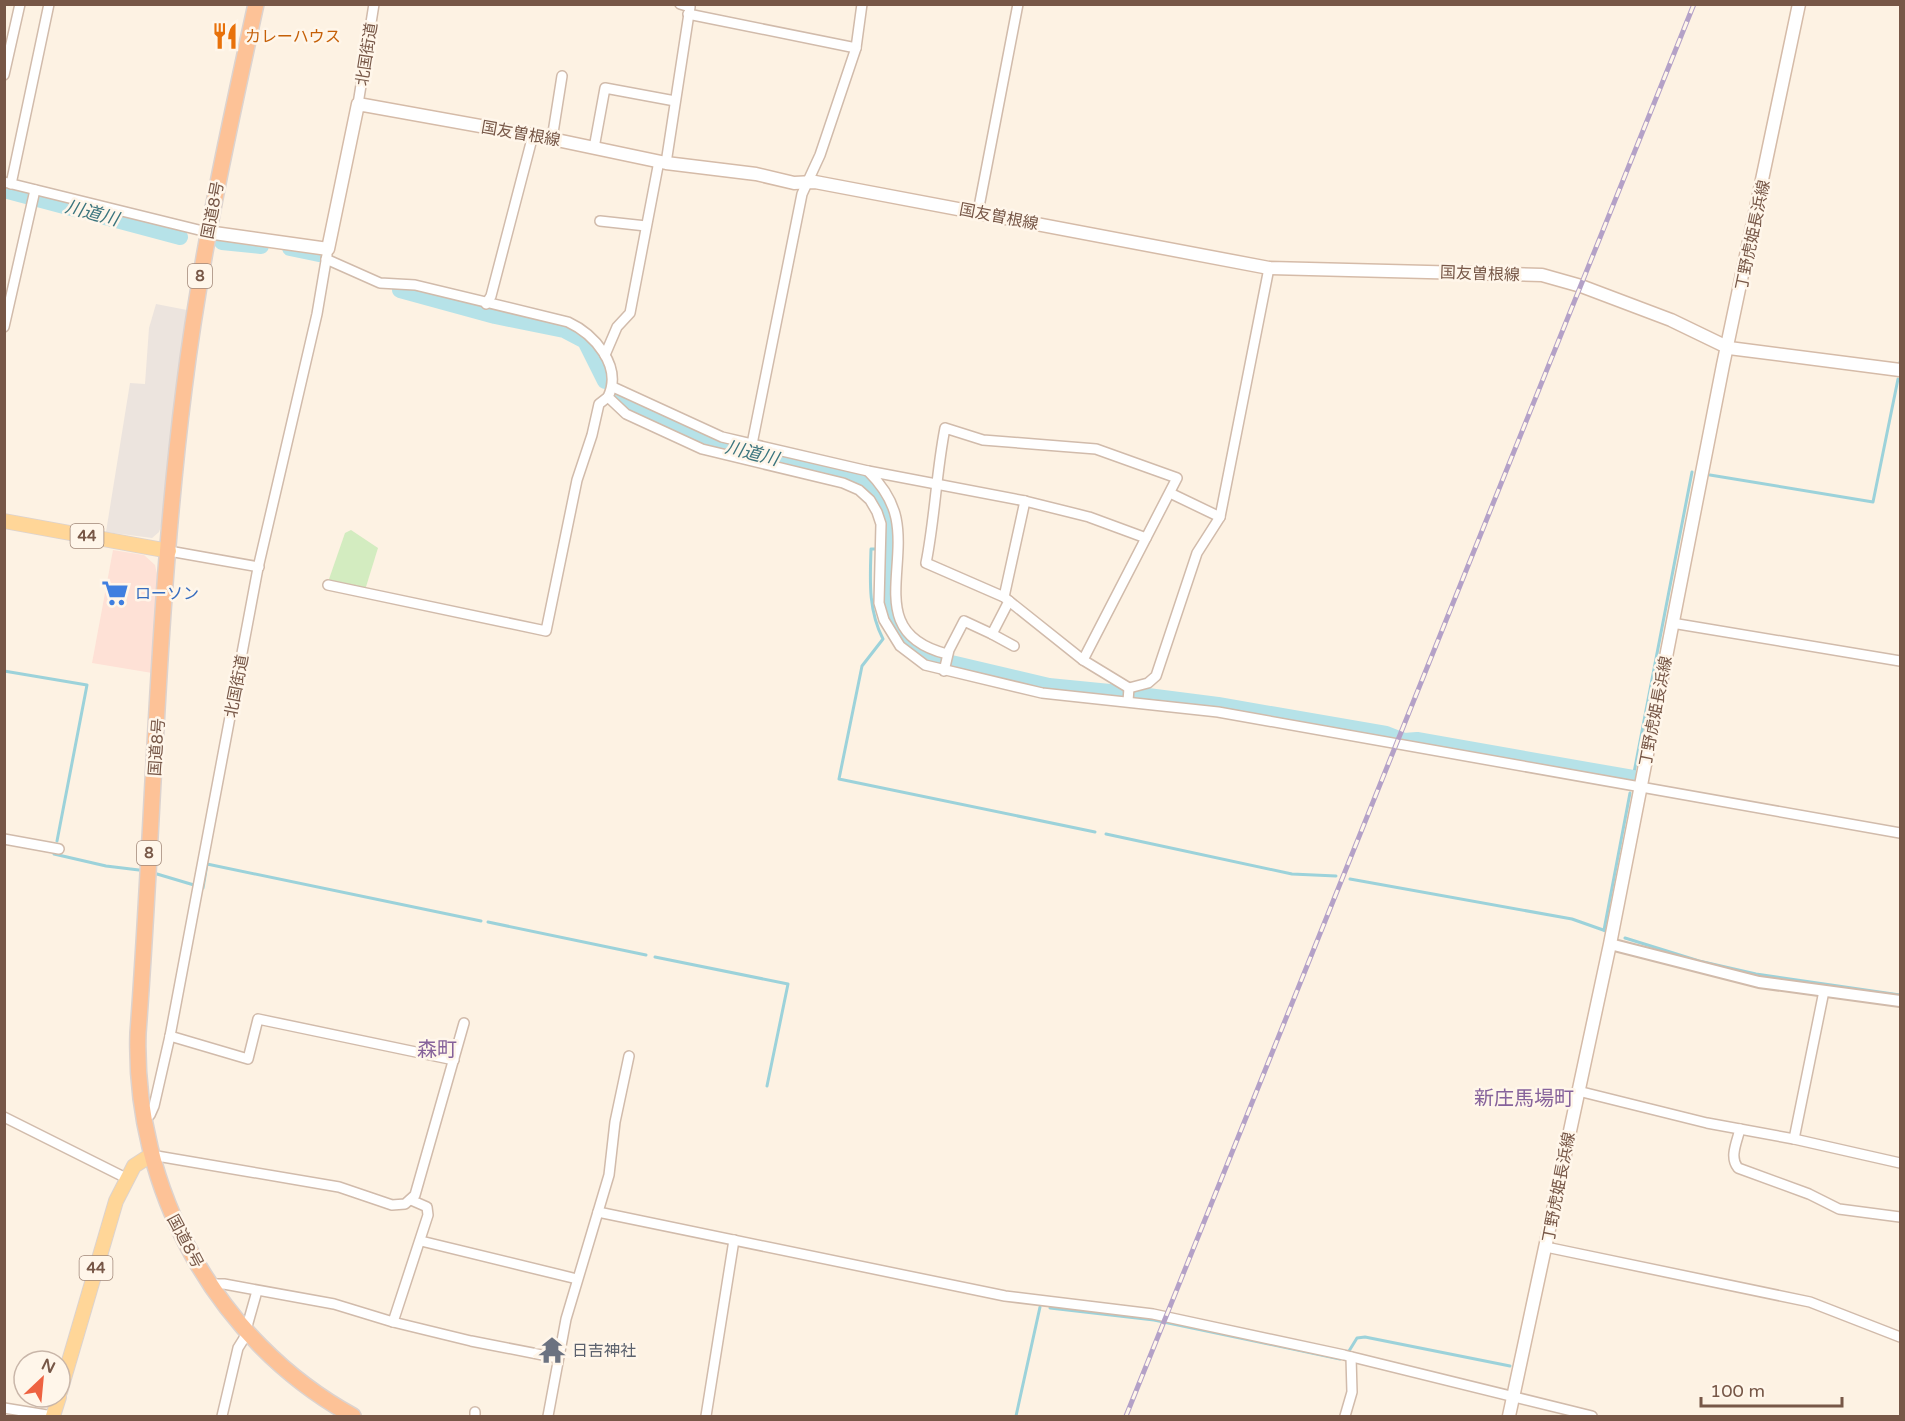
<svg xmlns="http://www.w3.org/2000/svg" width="1905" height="1421" font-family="'Varela Round','Noto Sans JP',sans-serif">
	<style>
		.commercial { fill: #fee1d6 }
		.industrial { fill: #ece4de }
		.green { fill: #d3ecc0 }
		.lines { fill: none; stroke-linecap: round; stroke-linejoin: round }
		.stream { stroke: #9cd2da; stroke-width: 3 }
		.river { stroke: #b6e2e8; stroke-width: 16 }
		.minor-casing { stroke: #d1bbab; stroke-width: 12 }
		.tertiary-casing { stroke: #d1bbab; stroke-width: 14 }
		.secondary-casing { stroke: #d5bba8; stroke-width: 15 }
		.primary-casing { stroke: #dcd3cf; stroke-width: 16 }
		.trunk-casing { stroke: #dcd3cf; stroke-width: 18 }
		.minor { stroke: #fff; stroke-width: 9 }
		.tertiary { stroke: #fff; stroke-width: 10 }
		.secondary { stroke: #fff; stroke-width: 12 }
		.primary { stroke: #ffd698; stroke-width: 14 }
		.trunk { stroke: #fdc297; stroke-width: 15 }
		.rail-casing { stroke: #b4a1c7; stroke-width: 5 }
		.rail { stroke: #fff6ea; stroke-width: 3; stroke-dasharray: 9; stroke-linecap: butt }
		.labels { text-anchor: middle; stroke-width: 5; stroke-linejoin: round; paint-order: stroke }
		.shield { fill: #fff6ea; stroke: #a08778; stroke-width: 1.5 }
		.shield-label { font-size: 15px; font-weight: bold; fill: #775747 }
		.food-label { font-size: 16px; fill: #c56008; stroke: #fff6ea; text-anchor: start }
		.street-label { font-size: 16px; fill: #775747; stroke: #fff6ea }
		.shop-label { font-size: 16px; fill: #366cbe; stroke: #fff6ea; text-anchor: start }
		.worship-label { font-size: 16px; fill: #5b616d; stroke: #fff6ea; text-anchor: start }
		.water-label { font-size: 18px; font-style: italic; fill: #3a747d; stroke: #fff6ea }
		.quarter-label { font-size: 20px; fill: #86629b; stroke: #fff6ea }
	</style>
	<rect width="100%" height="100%" fill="#fdf2e3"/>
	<path class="commercial" d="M113,550L144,555L155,565L159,583L152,673L92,663Z"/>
	<path class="industrial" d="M156,304L187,310L164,517L159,532L152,538L106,532L130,383L145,384L149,328Z"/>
	<path class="green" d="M351,530L378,548L365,590L328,582L345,533Z"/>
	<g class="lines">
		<g class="stream">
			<path d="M1900,363V362"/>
			<path d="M1710,475L1873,502L1898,379"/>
			<path d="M875,549H871C870,580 868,610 883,639L862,666L839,779L1095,832"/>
			<path d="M886,550H888"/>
			<path d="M4,671L87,685L57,841"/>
			<path d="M1632,783L1692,472"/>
			<path d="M1106,834L1292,874L1336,876"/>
			<path d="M54,854L106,866L139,870"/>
			<path d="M157,874L194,885"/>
			<path d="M1350,879L1572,919L1606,931"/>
			<path d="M203,888L207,864L481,921"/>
			<path d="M488,922L646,955"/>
			<path d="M1604,930L1630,793"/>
			<path d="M1625,938L1699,961L1756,974L1900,995"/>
			<path d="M655,957L788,984L767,1086"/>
			<path d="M1050,1308L1154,1320L1340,1359"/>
			<path d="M1349,1351L1357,1338L1365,1337L1510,1366"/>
			<path d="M1016,1416L1040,1307"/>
		</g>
		<g class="river">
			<path d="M4,190L180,237"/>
			<path d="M222,242L261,246"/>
			<path d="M290,248L319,254"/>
			<path d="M400,290L495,316L564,330L585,341L605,381"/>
			<path d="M619,399L705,441L853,478C933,517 841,609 930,658L1049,686L1120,693"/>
			<path d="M1140,695L1218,705L1386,734L1404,741L1417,740L1633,778"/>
		</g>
		<defs>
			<g id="minor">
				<path d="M688,14L856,48"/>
				<path d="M4,75L20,4"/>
				<path d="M358,104L374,4"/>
				<path d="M552,139L562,76"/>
				<path d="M594,148L605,88L675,101"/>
				<path d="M666,163L690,7L680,4"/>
				<path d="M4,182L207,232"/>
				<path d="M11,184L49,4"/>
				<path d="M978,212L1018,4"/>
				<path d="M600,221L646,226"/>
				<path d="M326,259L380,283L415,285L568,322C594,334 623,366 608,397L626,414L702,449L843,483L859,490L870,500L877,512L881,524L879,603L884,620L900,646L925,665L1042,693L1218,712L1900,833"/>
				<path d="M486,304L491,296L533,135"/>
				<path d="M4,327L35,190"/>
				<path d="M605,355L617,327L630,313L659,161"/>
				<path d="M613,387L722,437L868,471L1025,501"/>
				<path d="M945,428L983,440L1096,449L1177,478L1083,660L1004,597L926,563C935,518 936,474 945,428Z"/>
				<path d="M752,444L802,194L820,155L856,48L862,4"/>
				<path d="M868,471C882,485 892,499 896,518C907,572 868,634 947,654"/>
				<path d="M1170,493L1220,517"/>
				<path d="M169,551L259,567"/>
				<path d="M328,585L546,631L577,480L592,435L599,404L608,397"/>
				<path d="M1004,597L1025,501L1089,517L1146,538"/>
				<path d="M1672,623L1900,661"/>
				<path d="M992,634L1014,646"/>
				<path d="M1083,660L1129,688"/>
				<path d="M944,671L949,650L964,621L992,634L1009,601"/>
				<path d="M1128,701L1129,688L1148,683L1156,676L1197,553L1220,517L1269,268"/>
				<path d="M4,839L59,849"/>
				<path d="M170,1036L248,1059L258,1019L454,1060"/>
				<path d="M1578,1091L1707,1123L1794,1139L1900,1163"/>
				<path d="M4,1117L126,1178"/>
				<path d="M143,1117L150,1115L154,1106L170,1036L258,568L317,314L327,255"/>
				<path d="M1740,1129C1737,1142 1729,1157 1738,1168L1809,1194L1839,1209L1900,1217"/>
				<path d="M1794,1139L1824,991"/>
				<path d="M151,1155L339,1187L392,1205L405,1204L415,1195L464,1023"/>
				<path d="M411,1200L427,1207L428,1215L393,1322L471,1341L558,1358"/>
				<path d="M598,1212L1005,1296L1153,1314L1344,1355L1592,1416"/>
				<path d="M421,1241L577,1279"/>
				<path d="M1546,1247L1810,1302L1900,1337"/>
				<path d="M210,1284H224L334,1304L393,1322"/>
				<path d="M246,1330L257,1291"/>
				<path d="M4,1408L53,1416"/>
				<path d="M222,1416L238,1348L248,1332"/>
				<path d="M475,1416V1412"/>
				<path d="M548,1416L566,1319L609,1175L615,1122L629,1056"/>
				<path d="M706,1416L734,1240"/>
				<path d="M1345,1416L1352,1392L1351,1357"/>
			</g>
			<path id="tertiary" d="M1610,944L1759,982L1900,1001"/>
			<g id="secondary">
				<path d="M207,232L328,249L358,104L552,139L666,163L756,174L794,183L815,182L1269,268L1542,275L1581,286L1671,320L1729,348L1900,370"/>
				<path d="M1509,1416L1610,944L1723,365L1799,4"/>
			</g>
			<g id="primary">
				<path d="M4,521L169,551"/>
				<path d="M60,1392L116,1201L134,1166L151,1155"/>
				<path d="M53,1416L59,1397"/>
			</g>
			<path id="trunk" d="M256,4C228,132 200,259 184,389C157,602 154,819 138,1033C133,1189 216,1341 353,1416"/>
		</defs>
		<use href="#minor" class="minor-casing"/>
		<use href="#tertiary" class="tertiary-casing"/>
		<use href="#secondary" class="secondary-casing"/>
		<use href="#primary" class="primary-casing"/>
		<use href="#trunk" class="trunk-casing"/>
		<use href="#minor" class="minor"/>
		<use href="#tertiary" class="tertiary"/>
		<use href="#secondary" class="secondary"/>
		<use href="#primary" class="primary"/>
		<use href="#trunk" class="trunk"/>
		<defs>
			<path id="rail" d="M1126,1416L1694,4"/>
		</defs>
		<use href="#rail" class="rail-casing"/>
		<use href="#rail" class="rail"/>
	</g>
	<defs>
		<symbol id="restaurant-bare" viewBox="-9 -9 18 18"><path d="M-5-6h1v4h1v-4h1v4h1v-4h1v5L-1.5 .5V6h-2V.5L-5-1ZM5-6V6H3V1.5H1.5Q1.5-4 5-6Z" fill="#e8710a" stroke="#fff6ea" stroke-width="2.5" paint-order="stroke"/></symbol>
		<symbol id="supermarket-bare" viewBox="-9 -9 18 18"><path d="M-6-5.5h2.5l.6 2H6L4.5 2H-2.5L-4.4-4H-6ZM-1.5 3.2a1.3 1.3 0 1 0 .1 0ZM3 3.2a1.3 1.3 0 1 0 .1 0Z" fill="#3f7fe0" stroke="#fff6ea" stroke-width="2.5" paint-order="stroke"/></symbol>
		<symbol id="temple-bare" viewBox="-9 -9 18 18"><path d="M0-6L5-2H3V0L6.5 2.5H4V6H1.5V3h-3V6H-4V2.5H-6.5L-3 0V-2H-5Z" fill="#6b7280" stroke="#fff6ea" stroke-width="2.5" paint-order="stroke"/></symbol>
	</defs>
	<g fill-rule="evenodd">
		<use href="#restaurant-bare" x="206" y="17" width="38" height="38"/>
		<use href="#supermarket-bare" x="96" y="574" width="38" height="38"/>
		<use href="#temple-bare" x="533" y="1331" width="38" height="38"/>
	</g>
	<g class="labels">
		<g class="shield">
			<rect x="188" y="264" width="24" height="24" rx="4.5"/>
			<rect x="70.5" y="524" width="33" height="24" rx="4.5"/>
			<rect x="137" y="841" width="24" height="24" rx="4.5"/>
			<rect x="79.5" y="1256" width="33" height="24" rx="4.5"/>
		</g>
		<g class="shield-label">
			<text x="200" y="281">8</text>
			<text x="87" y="541">44</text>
			<text x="149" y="858">8</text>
			<text x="96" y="1273">44</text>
		</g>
		<g class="food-label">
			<text x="245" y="42">カレーハウス</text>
		</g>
		<g class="street-label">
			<text transform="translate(366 54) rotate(-81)" y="6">北国街道</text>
			<text transform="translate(521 133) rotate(10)" y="6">国友曽根線</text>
			<text transform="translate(212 210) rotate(-79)" y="6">国道8号</text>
			<text transform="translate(999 216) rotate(11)" y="6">国友曽根線</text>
			<text transform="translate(1752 235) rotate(-78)" y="6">丁野虎姫長浜線</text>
			<text transform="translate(1480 273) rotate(2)" y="6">国友曽根線</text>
			<text transform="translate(236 686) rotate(-79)" y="6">北国街道</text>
			<text transform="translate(1655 711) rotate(-79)" y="6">丁野虎姫長浜線</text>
			<text transform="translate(156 747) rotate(-86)" y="6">国道8号</text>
			<text transform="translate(1558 1187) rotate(-79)" y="6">丁野虎姫長浜線</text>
			<text transform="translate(186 1241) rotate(62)" y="6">国道8号</text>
		</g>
		<g class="shop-label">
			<text x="135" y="599">ローソン</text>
		</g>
		<g class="worship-label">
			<text x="572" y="1356">日吉神社</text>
		</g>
		<g class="water-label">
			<text transform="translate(92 213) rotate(15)" y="6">川道川</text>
			<text transform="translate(752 453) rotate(14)" y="6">川道川</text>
		</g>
		<g class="quarter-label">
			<text x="437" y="1056">森町</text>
			<text x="1524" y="1105">新庄馬場町</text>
		</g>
	</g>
	<rect width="1905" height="1421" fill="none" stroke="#775747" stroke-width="12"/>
	<g transform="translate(42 1379) rotate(26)"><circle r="28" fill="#fff6ea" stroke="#c9b6a9" stroke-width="1.5"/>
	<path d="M0-4.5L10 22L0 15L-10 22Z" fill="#ee6241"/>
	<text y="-9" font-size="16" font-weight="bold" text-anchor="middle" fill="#775747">N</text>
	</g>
	<path d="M1701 1397v9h141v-9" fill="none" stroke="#775747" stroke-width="3"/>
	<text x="1710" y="1397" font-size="18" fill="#775747" stroke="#fff6ea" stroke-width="4.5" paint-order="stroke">100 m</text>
</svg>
